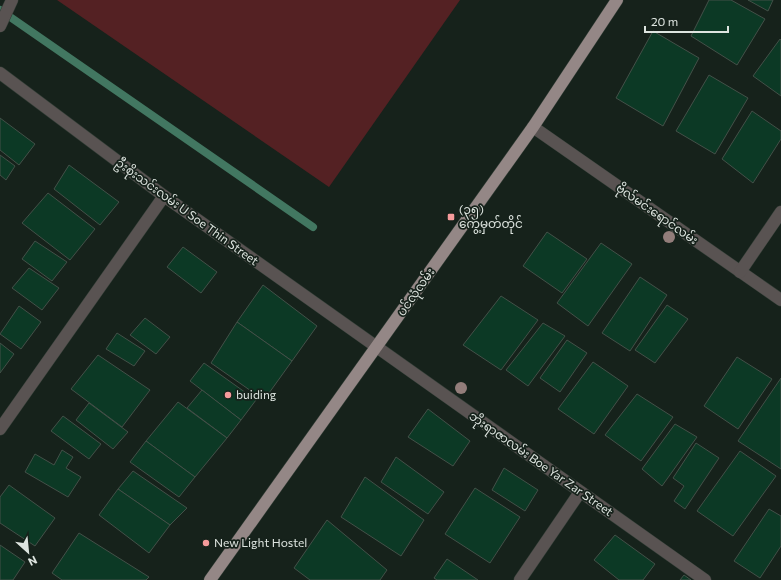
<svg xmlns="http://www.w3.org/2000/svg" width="781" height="580" font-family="Commissioner,'Noto Sans Myanmar',sans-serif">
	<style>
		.green { fill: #542123 }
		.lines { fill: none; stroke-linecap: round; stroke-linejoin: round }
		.stream { stroke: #427761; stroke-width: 8 }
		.building { fill: #0c3925; stroke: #435048 }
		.minor-casing { stroke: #323d36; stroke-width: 13 }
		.major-casing { stroke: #323d36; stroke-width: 13 }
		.minor { stroke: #595352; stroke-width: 12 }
		.major { stroke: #948786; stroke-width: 12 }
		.tree { fill: #927d7a }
		.poi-dot { fill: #f59b9b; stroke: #16221b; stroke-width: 1.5 }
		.labels { text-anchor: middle; stroke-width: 3.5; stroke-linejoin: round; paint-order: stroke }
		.poi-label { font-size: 12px; fill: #dde4df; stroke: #16221b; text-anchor: start }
		.street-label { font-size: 12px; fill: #dde4df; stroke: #16221b }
	</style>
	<rect width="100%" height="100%" fill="#16221b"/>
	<path class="green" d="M57,0H460L329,187Z"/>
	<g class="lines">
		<path class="stream" d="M0,10L313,227"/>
	</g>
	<g class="building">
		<path d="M709,0H731L765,19L737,65L691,36Z"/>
		<path d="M748,0H773L768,11Z"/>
		<path d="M653,31L699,58L663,126L616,98Z"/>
		<path d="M780,39L781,40V96L753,76Z"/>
		<path d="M709,75L748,98L715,154L676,131Z"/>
		<path d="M752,111L781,131V139L753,183L722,159Z"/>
		<path d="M0,118L35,144L19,165L0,150Z"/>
		<path d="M0,155L15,166L6,180L0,175Z"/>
		<path d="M69,165L119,202L100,225L54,189Z"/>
		<path d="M48,193L95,229L70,260L22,223Z"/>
		<path d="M547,232L587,259L562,293L523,266Z"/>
		<path d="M35,241L67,262L52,281L22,259Z"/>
		<path d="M601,243L632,264L588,326L557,303Z"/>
		<path d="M183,247L217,272L201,293L167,267Z"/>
		<path d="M29,268L59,288L42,310L12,288Z"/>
		<path d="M640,277L667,295L630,351L602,333Z"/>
		<path d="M263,285L317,326L292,361L237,322Z"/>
		<path d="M501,296L538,320L501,370L463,345Z"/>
		<path d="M667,305L688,319L655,363L635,350Z"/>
		<path d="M19,306L41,322L21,349L0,334Z"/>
		<path d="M145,318L170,337L156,354L130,335Z"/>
		<path d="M237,322L292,361L264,400L211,363Z"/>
		<path d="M543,323L565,336L528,386L506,370Z"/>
		<path d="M117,333L145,351L134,366L106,349Z"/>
		<path d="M567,340L587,353L560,392L540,378Z"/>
		<path d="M0,343L14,354L0,373Z"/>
		<path d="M98,355L150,390L122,427L71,389Z"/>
		<path d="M737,357L772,379L738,429L704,406Z"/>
		<path d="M593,362L628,386L594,434L558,409Z"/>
		<path d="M204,363L256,400L241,420L190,381Z"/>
		<path d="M781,378V469L738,441Z"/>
		<path d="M202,390L241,420L227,438L187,408Z"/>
		<path d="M637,394L673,417L641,461L605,435Z"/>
		<path d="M178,402L227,438L195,477L146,441Z"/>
		<path d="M89,403L128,432L113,449L76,420Z"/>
		<path d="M428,409L470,441L453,466L408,437Z"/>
		<path d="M63,416L101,444L89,459L51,431Z"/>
		<path d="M675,424L697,437L662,486L642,469Z"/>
		<path d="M146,441L195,477L179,497L130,462Z"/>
		<path d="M696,443L719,458L685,509L674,501L684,486L673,478Z"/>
		<path d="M62,450L73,457L66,468L81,477L68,497L25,472L35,454L54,465Z"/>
		<path d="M740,451L776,476L733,536L697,511Z"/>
		<path d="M396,457L444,492L428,514L381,482Z"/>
		<path d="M504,468L538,490L525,511L492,490Z"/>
		<path d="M133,471L187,508L170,525L118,489Z"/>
		<path d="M365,477L424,520L401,556L341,517Z"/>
		<path d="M9,485L55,518L35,546L0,523V497Z"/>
		<path d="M475,488L520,517L490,563L445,534Z"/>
		<path d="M118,489L170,525L149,553L99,515Z"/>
		<path d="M769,509L781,516V546L760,578L734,561Z"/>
		<path d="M327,520L387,570L380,580H310L294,568Z"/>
		<path d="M79,533L149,577L146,580H62L52,573Z"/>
		<path d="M615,535L655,564L643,580H619L594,560Z"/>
		<path d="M0,545L25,562L13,580H0Z"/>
		<path d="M447,559L478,580H437L434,578Z"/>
		<path d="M684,575L691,580H680Z"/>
	</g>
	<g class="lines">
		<defs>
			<g id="minor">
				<path d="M0,26L12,0"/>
				<path d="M0,73L164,196L705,580"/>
				<path d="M533,127L781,300"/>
				<path d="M740,272L781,212"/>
				<path d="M0,429L164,196"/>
				<path d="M520,580L580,492"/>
			</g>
			<path id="major" d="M210,580L533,127L617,0"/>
		</defs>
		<use href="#minor" class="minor-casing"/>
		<use href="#major" class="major-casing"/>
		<use href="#minor" class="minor"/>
		<use href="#major" class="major"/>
	</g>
	<g class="tree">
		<circle cx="669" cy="237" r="6"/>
		<circle cx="461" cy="388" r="6"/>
	</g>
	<g class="poi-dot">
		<rect x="447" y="213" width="8" height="8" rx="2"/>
		<circle cx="228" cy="395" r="4"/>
		<circle cx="206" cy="543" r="4"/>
	</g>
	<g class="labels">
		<g class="poi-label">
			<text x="459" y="214">(၃၅)<tspan x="459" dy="14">ကွေ့မှတ်တိုင်</tspan></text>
			<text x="236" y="399">buiding</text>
			<text x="214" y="547">New Light Hostel</text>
		</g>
		<g class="street-label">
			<text transform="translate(187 212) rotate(36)" y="4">ဦးစိုးသင်းလမ်း U Soe Thin Street</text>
			<text transform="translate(657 214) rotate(35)" y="4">ဗိုလ်မင်းရောင်လမ်း</text>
			<text transform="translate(416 292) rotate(-55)" y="4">ပင်လုံလမ်း</text>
			<text transform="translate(541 464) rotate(35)" y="4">ဘိုးရာဇာလမ်း Boe Yar Zar Street</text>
		</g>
	</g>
	<g transform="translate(28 552) rotate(153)" stroke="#16221b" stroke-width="3" paint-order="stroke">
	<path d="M0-3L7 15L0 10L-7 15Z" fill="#dde4df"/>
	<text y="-6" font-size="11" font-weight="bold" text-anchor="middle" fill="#dde4df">N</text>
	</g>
	<path d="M645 26v6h83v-6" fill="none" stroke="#dde4df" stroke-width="2"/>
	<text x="651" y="26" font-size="12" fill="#dde4df" stroke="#16221b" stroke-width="3" paint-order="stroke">20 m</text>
</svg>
